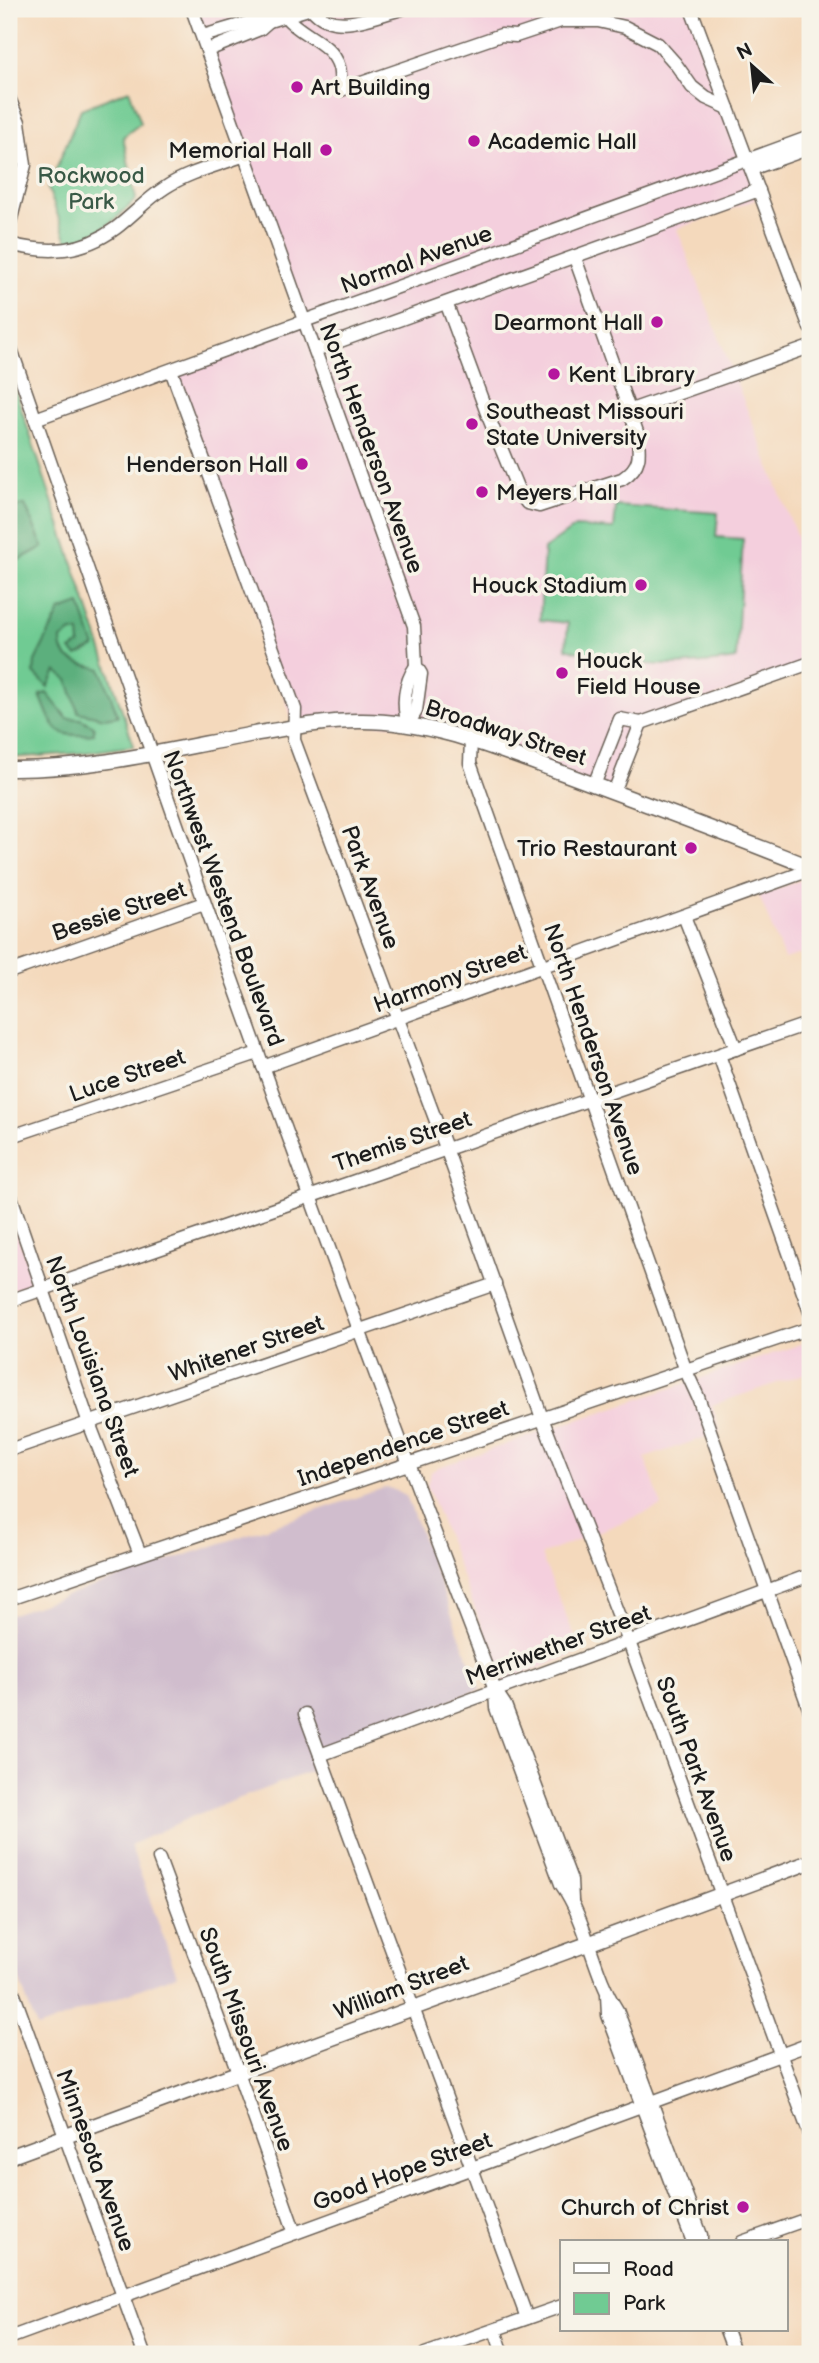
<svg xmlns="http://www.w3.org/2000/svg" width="819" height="2363" font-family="'Balsamiq Sans',sans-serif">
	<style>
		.built { fill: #f4cfdd }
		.industrial { fill: #d0bdcd }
		.green { fill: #70cb93; stroke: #467458; stroke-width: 2 }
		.forest { fill: #5caf7d; stroke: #3c664c; stroke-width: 2 }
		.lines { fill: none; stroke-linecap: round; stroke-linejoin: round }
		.minor-casing { stroke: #685e54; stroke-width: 15 }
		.major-casing { stroke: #685e54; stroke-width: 17 }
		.minor { stroke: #fff; stroke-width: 12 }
		.major { stroke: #fff; stroke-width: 14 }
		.poi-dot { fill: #b5179e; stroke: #f7f3e8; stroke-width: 2.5 }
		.labels { text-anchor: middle; stroke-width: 7; stroke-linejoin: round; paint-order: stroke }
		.poi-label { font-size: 23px; fill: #1c1c1c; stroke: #f7f3e8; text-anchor: start }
		.park-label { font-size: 23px; fill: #395946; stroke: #f7f3e8 }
		.street-label { font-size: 23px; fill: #1c1c1c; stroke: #f7f3e8 }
	</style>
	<rect width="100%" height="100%" fill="#f7f3e8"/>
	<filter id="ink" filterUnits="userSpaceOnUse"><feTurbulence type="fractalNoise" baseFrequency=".0143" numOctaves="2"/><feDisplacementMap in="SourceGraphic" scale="14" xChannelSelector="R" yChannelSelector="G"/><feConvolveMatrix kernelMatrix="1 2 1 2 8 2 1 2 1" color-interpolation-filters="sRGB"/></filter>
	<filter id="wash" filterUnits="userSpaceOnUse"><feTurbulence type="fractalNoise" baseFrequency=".00686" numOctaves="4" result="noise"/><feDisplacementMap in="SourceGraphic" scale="28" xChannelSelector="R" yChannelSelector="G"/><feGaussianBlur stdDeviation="1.57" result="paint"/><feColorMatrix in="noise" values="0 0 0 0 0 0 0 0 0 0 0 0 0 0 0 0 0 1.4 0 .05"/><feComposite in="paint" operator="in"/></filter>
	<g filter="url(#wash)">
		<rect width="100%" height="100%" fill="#f4d9bc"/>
		<g class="built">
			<path d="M191,9H688L748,160L755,200L677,229L810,571V663L641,723L614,792L408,724L295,727L171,370L305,321Z"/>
			<path d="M810,877V977L801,954L784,959L759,895Z"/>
			<path d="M9,1212L34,1282L9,1291Z"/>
			<path d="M810,1341V1372L712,1405L720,1432L645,1458L662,1506L541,1555L581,1652L503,1682L427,1485L431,1472L439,1467Z"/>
		</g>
		<path class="industrial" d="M387,1487L406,1495L480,1689L314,1755L319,1768L193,1816L130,1845L177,1975L37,2028L9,1952V1615Z"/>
		<g class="green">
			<path d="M129,90L141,123L123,137L136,199C112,224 101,233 68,244L48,188L81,109Z"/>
			<path d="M9,372L134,746L82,753L9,758Z"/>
			<path d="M616,506L718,513L716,537L743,539L736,659C678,668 623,668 566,648L568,623L540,620L544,549L575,527L614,529Z"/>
		</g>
		<g class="forest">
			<path d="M25,505L43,547L15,562L10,551L9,509Z"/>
			<path d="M80,604L95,647L77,656L71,650L80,644L79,633L72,632L61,639C60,664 82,663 101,669L118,716L104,718L78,712L68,680L56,671L48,687L34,673L35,661L60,611Z"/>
			<path d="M47,693L67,718L81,719L94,726V734C53,738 55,731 40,695Z"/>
		</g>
	</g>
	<g filter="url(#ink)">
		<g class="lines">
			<defs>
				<g id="minor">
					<path d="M192,9L414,626L416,666L421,674L416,711L408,724"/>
					<path d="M312,9C334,36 373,16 402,9"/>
					<path d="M691,9L810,328"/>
					<path d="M286,17C301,36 332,42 339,67C341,74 340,83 341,90L501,35L516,36L561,21H598L625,27L658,44L675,63L692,87L706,98L728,108"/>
					<path d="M203,36L257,20L269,21L308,9"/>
					<path d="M208,50L260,29L269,21"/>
					<path d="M9,98L19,122L25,165L9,226"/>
					<path d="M751,169L810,148"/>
					<path d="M9,244C48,254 82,253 116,228C133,215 147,199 166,187C189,172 219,165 245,155"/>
					<path d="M447,305L488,416L519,492L527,503L539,506L622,479C642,466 640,454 637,432L575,258"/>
					<path d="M9,343C165,794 323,1245 495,1690L505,1705L571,1880L572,1900"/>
					<path d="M315,350L759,190"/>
					<path d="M171,370L295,709L294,740L446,1148L542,1418L629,1642L810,2135"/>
					<path d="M628,411L810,347"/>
					<path d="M35,419L810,137"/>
					<path d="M408,724C402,705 404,683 416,666"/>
					<path d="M471,740L470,763L686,1371L698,1397L810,1711"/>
					<path d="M594,785L620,719L641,723L810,663"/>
					<path d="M614,792L641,723"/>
					<path d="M684,916L736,1049"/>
					<path d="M9,972L204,903"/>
					<path d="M719,1055L810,1312"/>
					<path d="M263,1067L810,870"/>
					<path d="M9,1137L258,1053"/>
					<path d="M9,1191L89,1423L140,1554"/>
					<path d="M9,1301L810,1023"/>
					<path d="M9,1450L495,1284"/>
					<path d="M9,1599L810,1328"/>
					<path d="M495,1691L496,1708L561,1884C588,1922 592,1972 617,2010L701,2235V2242"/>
					<path d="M305,1714L527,2318"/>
					<path d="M320,1755L810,1575"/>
					<path d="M159,1859L238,2072L295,2233"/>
					<path d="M9,1981L144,2354"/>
					<path d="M607,1995L608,2015L693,2242"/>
					<path d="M742,2242L810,2218"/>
					<path d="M495,2330L503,2354"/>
					<path d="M726,2330L735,2354"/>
					<path d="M9,2338L810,2044"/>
					<path d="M425,2354L562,2306"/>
				</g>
				<g id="major">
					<path d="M9,769C91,770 174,749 254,734C289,728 324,721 359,721C432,720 501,751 568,775C649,805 730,835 810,867"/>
					<path d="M9,2157L810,1862"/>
				</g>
			</defs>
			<use href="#minor" class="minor-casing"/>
			<use href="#major" class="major-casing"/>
			<use href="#minor" class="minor"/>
			<use href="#major" class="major"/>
		</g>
	</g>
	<g class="poi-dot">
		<circle cx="297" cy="87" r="7"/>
		<circle cx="474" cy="141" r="7"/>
		<circle cx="326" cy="150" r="7"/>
		<circle cx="657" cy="322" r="7"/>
		<circle cx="554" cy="374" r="7"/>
		<circle cx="472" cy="424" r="7"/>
		<circle cx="302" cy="464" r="7"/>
		<circle cx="482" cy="492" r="7"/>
		<circle cx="641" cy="585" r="7"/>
		<circle cx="562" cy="673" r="7"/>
		<circle cx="691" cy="848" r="7"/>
		<circle cx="743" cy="2207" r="7"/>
	</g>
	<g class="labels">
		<g class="poi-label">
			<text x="311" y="95">Art Building</text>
			<text x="488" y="149">Academic Hall</text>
			<text x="312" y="158" text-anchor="end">Memorial Hall</text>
			<text x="643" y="330" text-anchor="end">Dearmont Hall</text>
			<text x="568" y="382">Kent Library</text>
			<text x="486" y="419">Southeast Missouri<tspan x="486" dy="26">State University</tspan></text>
			<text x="288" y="472" text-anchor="end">Henderson Hall</text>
			<text x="496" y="500">Meyers Hall</text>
			<text x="627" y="593" text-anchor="end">Houck Stadium</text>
			<text x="576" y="668">Houck<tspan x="576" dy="26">Field House</tspan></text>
			<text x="677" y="856" text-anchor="end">Trio Restaurant</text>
			<text x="729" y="2215" text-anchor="end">Church of Christ</text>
		</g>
		<g class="park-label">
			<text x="91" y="183">Rockwood<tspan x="91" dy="26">Park</tspan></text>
		</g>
		<g class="street-label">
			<text transform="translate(416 259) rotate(-20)" y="8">Normal Avenue</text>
			<text transform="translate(372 448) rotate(70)" y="8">North Henderson Avenue</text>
			<text transform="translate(506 732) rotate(18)" y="8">Broadway Street</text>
			<text transform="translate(371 887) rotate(70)" y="8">Park Avenue</text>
			<text transform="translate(224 898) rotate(70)" y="8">Northwest Westend Boulevard</text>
			<text transform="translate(119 911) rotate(-19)" y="8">Bessie Street</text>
			<text transform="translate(450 978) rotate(-20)" y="8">Harmony Street</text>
			<text transform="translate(594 1049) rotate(71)" y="8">North Henderson Avenue</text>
			<text transform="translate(127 1075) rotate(-19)" y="8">Luce Street</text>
			<text transform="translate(402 1141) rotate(-19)" y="8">Themis Street</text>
			<text transform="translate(246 1348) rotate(-19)" y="8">Whitener Street</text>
			<text transform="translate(93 1366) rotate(70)" y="8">North Louisiana Street</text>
			<text transform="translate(403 1443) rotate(-19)" y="8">Independence Street</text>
			<text transform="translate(558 1645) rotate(-20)" y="8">Merriwether Street</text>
			<text transform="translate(697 1769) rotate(70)" y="8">South Park Avenue</text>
			<text transform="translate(401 1987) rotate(-21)" y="8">William Street</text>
			<text transform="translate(247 2039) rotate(70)" y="8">South Missouri Avenue</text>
			<text transform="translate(96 2160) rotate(70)" y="8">Minnesota Avenue</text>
			<text transform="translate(402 2171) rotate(-20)" y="8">Good Hope Street</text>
		</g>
	</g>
	<rect width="819" height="2363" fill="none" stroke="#f7f3e8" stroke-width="35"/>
	<rect x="560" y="2240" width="228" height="91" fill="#f7f3e8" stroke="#9f9d96" stroke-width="2"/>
	<rect x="574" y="2263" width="35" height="10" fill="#ffffff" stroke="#9f9d96" stroke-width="2"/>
	<text x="623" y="2276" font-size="21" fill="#1c1c1c">Road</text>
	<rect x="574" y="2293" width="35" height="21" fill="#70cb93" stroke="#9f9d96" stroke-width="2"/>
	<text x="623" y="2310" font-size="21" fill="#1c1c1c">Park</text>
	<g transform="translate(752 66) rotate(333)" stroke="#f7f3e8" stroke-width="5" paint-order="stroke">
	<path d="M0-5L12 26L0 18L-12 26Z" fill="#1c1c1c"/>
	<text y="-10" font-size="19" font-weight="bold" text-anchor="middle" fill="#1c1c1c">N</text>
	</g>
</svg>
